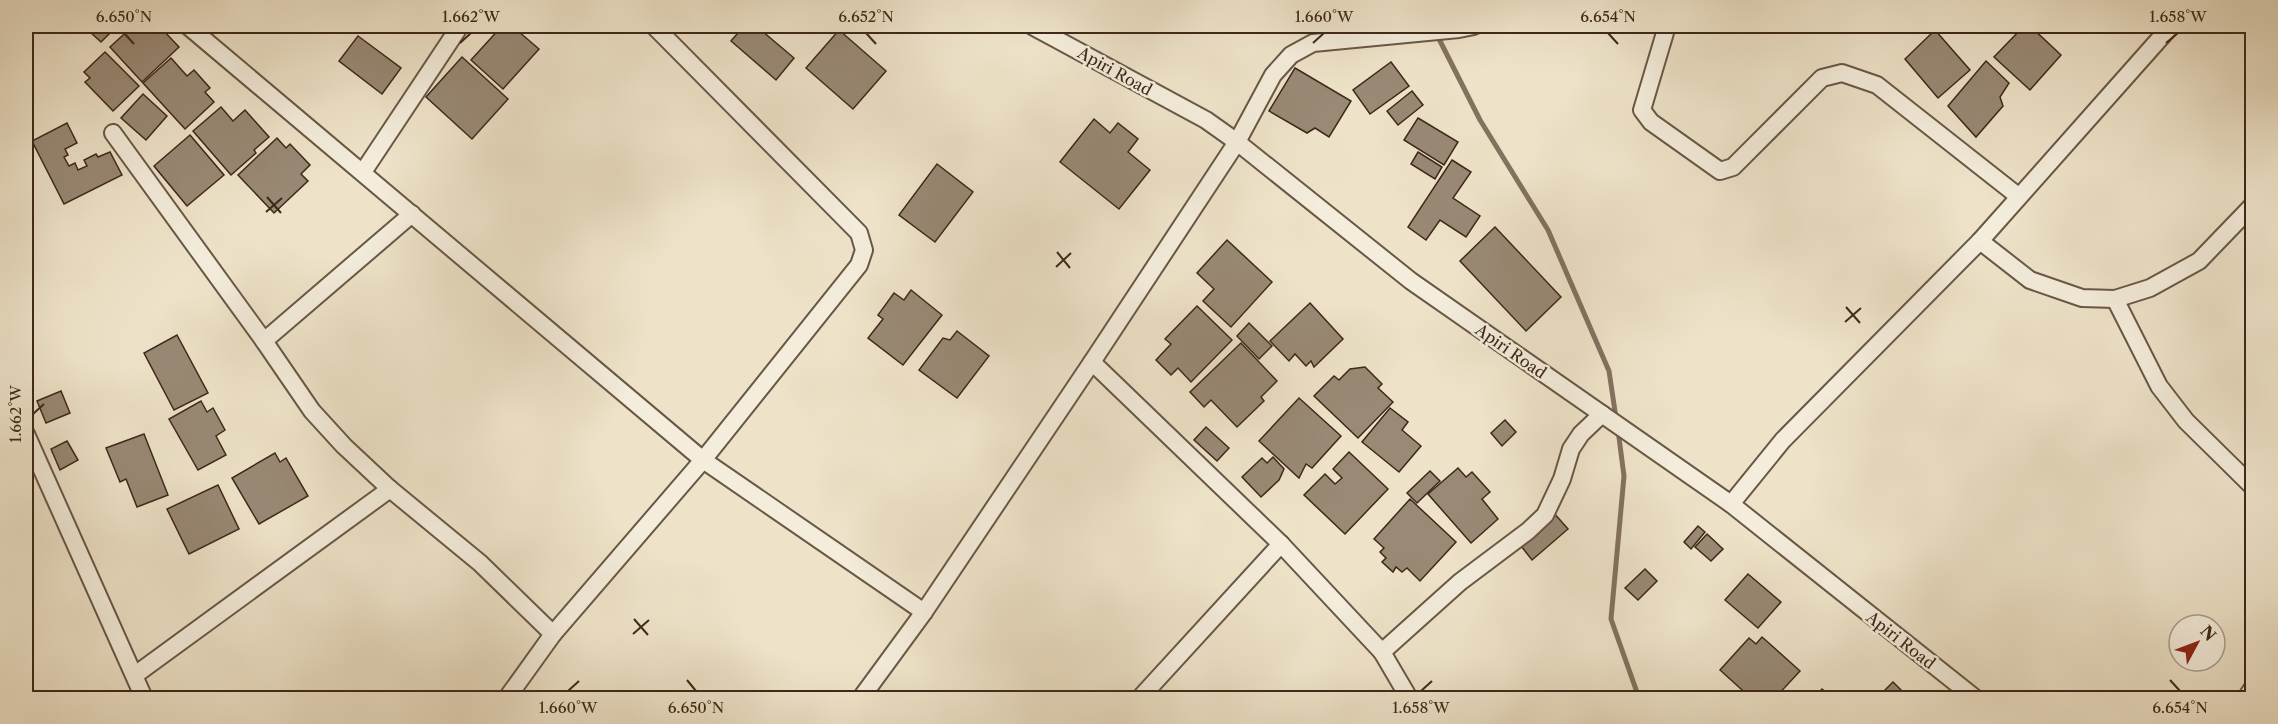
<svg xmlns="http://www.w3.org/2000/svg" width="2278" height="724" font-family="'Libre Caslon Text',serif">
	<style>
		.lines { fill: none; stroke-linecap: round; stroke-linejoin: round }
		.stream { stroke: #83725f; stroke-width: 5 }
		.building { fill: #998975; stroke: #3d2819; stroke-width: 1.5 }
		.minor-casing { stroke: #695745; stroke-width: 20 }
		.minor { stroke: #f4eddc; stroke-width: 16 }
		.ticks { fill: none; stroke: #3d2819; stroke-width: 2 }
		.labels { text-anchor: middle; stroke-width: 5; stroke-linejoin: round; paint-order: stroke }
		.street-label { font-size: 16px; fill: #3d2819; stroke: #f4eddc }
		.neatline { fill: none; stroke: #3d2819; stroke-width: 2 }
		.ticks-label { font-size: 15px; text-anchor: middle; fill: #3d2819 }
	</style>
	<rect width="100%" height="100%" fill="#eee3c9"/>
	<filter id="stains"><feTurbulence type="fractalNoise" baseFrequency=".00333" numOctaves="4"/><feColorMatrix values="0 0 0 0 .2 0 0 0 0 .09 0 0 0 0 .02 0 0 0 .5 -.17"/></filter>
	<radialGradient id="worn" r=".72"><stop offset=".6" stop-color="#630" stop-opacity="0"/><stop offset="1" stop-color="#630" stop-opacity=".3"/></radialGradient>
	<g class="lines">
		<g class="stream">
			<path d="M1437,35L1480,120L1548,230L1609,371L1616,418"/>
			<path d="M1618,430L1624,476L1611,619L1639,698"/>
		</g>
	</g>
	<g class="building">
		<path d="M96,26H112L115,28L101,42L90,32Z"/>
		<path d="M133,26H159L179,47L142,82L110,47Z"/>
		<path d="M502,26H512L539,49L503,89L471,60Z"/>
		<path d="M744,26H756L794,58L776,80L731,41Z"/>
		<path d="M2024,26H2030L2061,55L2030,90L1994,57Z"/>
		<path d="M839,30L886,71L853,109L806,68Z"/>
		<path d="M1935,30L1970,70L1938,98L1905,59Z"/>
		<path d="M358,36L401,68L382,94L339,61Z"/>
		<path d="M105,52L139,86L113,111L85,82L90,78L84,72Z"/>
		<path d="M462,57L508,99L472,139L426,97Z"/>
		<path d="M171,58L187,76L194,70L210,88L205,92L214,102L185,129L143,83Z"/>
		<path d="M1986,61L2009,83L2000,97L2003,106L1976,137L1948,106Z"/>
		<path d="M1391,62L1409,86L1370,114L1353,90Z"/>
		<path d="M1295,68L1351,101L1329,137L1315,128L1307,133L1269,111Z"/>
		<path d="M1412,91L1423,105L1398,125L1387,111Z"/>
		<path d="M143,94L167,116L146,140L121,118Z"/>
		<path d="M221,107L233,121L245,110L269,137L254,150L256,153L231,175L193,131Z"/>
		<path d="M1418,118L1458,142L1444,165L1404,140Z"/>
		<path d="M1094,119L1110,133L1118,123L1138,139L1128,152L1150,170L1119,209L1060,162Z"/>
		<path d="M67,123L77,143L65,149L68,155L64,157L69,166L75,163L78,170L87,166L84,160L96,154L98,157L110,152L122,175L64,204L32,141Z"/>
		<path d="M190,135L224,175L187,206L154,166Z"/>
		<path d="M277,138L286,148L290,144L310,165L301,174L308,181L274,213L238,175Z"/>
		<path d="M1418,152L1442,167L1435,179L1411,164Z"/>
		<path d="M1452,160L1471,172L1453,198L1480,216L1466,237L1440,220L1426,240L1408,227Z"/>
		<path d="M937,164L973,192L935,242L899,215Z"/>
		<path d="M1495,227L1561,297L1526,331L1460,261Z"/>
		<path d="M1227,240L1272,282L1231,327L1203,301L1214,289L1197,273Z"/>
		<path d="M911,290L942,315L903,365L868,338L883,319L878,315L894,293L904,300Z"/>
		<path d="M1310,303L1343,339L1314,367L1311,361L1306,366L1295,354L1289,361L1270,341Z"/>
		<path d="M1197,306L1232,340L1191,382L1178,368L1171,375L1156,360L1171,344L1165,339Z"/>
		<path d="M1249,323L1272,346L1259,359L1237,336Z"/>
		<path d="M957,331L989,356L957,398L919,370L943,338L950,340Z"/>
		<path d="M177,335L208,393L174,410L144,353Z"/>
		<path d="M1241,343L1277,381L1261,397L1264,401L1237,427L1211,400L1204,407L1190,392Z"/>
		<path d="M1365,367L1382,384L1378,388L1393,402L1358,438L1314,396L1334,376L1339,380L1350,369Z"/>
		<path d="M61,391L70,413L46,423L37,401Z"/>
		<path d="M1299,398L1341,436L1312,468L1306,464L1299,478L1259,441Z"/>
		<path d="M201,401L207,412L213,408L225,430L216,436L226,455L198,470L169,419Z"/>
		<path d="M1390,408L1408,422L1402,430L1421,446L1399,472L1362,442Z"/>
		<path d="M1505,420L1516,432L1502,446L1491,433Z"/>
		<path d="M1206,427L1229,448L1217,461L1194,440Z"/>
		<path d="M144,434L168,495L137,507L126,479L120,482L106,448Z"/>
		<path d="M67,441L78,460L60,470L51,449Z"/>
		<path d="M1349,452L1388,489L1345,534L1304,495L1325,474L1335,484L1342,478L1333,469Z"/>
		<path d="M275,453L280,462L286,458L308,496L259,524L232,478Z"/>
		<path d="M1273,457L1284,469L1279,480L1261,497L1242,477L1262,458L1267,463Z"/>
		<path d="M1458,468L1466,477L1472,472L1490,492L1482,499L1498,519L1471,543L1428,494Z"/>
		<path d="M1430,471L1440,481L1417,503L1407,493Z"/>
		<path d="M218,485L239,529L189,554L167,509Z"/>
		<path d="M1410,499L1456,542L1420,581L1407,568L1402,572L1396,567L1393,572L1382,562L1386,558L1380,552L1384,548L1374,539Z"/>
		<path d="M1553,512L1568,529L1532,560L1518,542Z"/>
		<path d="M1698,526L1705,532L1691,549L1684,542Z"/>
		<path d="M1707,534L1723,549L1711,561L1695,547Z"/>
		<path d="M1645,569L1657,581L1638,600L1625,588Z"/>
		<path d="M1748,574L1781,602L1758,628L1725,600Z"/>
		<path d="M1762,637L1800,671L1775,698H1751L1720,670L1749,638L1756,644Z"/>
		<path d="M1893,682L1905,694L1901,698H1877Z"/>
		<path d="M1822,689L1833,698H1814Z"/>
	</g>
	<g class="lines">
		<defs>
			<g id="minor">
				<path d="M188,26L703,460L924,612"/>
				<path d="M1032,26L1206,120L1237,142L1411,281L1731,504L1975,698"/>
				<path d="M1667,26L1642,110L1651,122L1720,171L1733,167L1822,78L1842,73L1877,85L2018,196"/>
				<path d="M113,133L264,341L312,411L344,446L390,489L480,563L553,634"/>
				<path d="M363,172L460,26"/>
				<path d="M1980,241L2030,280L2082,298L2115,299L2150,288L2199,261L2252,206"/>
				<path d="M2115,299L2159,386L2186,421L2252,486"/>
				<path d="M264,341L412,214"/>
				<path d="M1092,362L1281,544L1382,652L1409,698"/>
				<path d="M26,434L144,698"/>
				<path d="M1731,504L1783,440L1980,241L2171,26"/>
				<path d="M1382,652L1460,582L1528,531L1545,515L1562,479L1571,449L1581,434L1602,414"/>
				<path d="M135,675L390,489"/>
				<path d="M507,698L553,634L703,460L859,265L864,250L859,233L654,26"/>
				<path d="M861,698L924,612L1092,362L1237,142L1273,75L1291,55L1313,43L1459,29L1474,26"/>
				<path d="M1140,698L1281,544"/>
				<path d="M2246,698L2252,689"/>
			</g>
		</defs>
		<use href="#minor" class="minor-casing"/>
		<use href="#minor" class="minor"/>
	</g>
	<path class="ticks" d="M124,33L134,44M866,33L876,44M1608,33L1618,44M460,43L471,33M1313,43L1324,33M2166,43L2178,33M267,197L281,213M266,212L282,198M1057,252L1070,268M1056,267L1071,253M1846,307L1860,323M1845,322L1861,308M33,414L44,404M634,619L648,635M633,634L649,620M687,680L696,691M2170,680L2180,691M568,691L579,681M1421,691L1432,681"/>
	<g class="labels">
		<g class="street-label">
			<text transform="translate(1115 71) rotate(29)" y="6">Apiri Road</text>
			<text transform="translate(1511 351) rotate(35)" y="6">Apiri Road</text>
			<text transform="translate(1901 640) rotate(38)" y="6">Apiri Road</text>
		</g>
	</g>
	<rect width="2278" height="724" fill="none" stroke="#eee3c9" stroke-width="66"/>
	<g transform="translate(2197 643) rotate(49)"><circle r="28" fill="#f4eddc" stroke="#ab9e8e" stroke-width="1.5"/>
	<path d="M0-4.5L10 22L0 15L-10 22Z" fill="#8f2418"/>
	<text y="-9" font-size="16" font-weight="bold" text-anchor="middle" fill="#3d2819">N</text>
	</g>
	<rect x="33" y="33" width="2212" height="658" class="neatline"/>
	<g class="ticks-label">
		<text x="124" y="22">6.650°N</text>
		<text x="471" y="22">1.662°W</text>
		<text x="866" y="22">6.652°N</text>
		<text x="1324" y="22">1.660°W</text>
		<text x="1608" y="22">6.654°N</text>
		<text x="2178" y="22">1.658°W</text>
		<text transform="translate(16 414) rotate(-90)" y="5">1.662°W</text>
		<text x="568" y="713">1.660°W</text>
		<text x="696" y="713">6.650°N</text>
		<text x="1421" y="713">1.658°W</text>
		<text x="2180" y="713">6.654°N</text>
	</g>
	<rect width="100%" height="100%" filter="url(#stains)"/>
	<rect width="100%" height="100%" fill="url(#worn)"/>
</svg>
